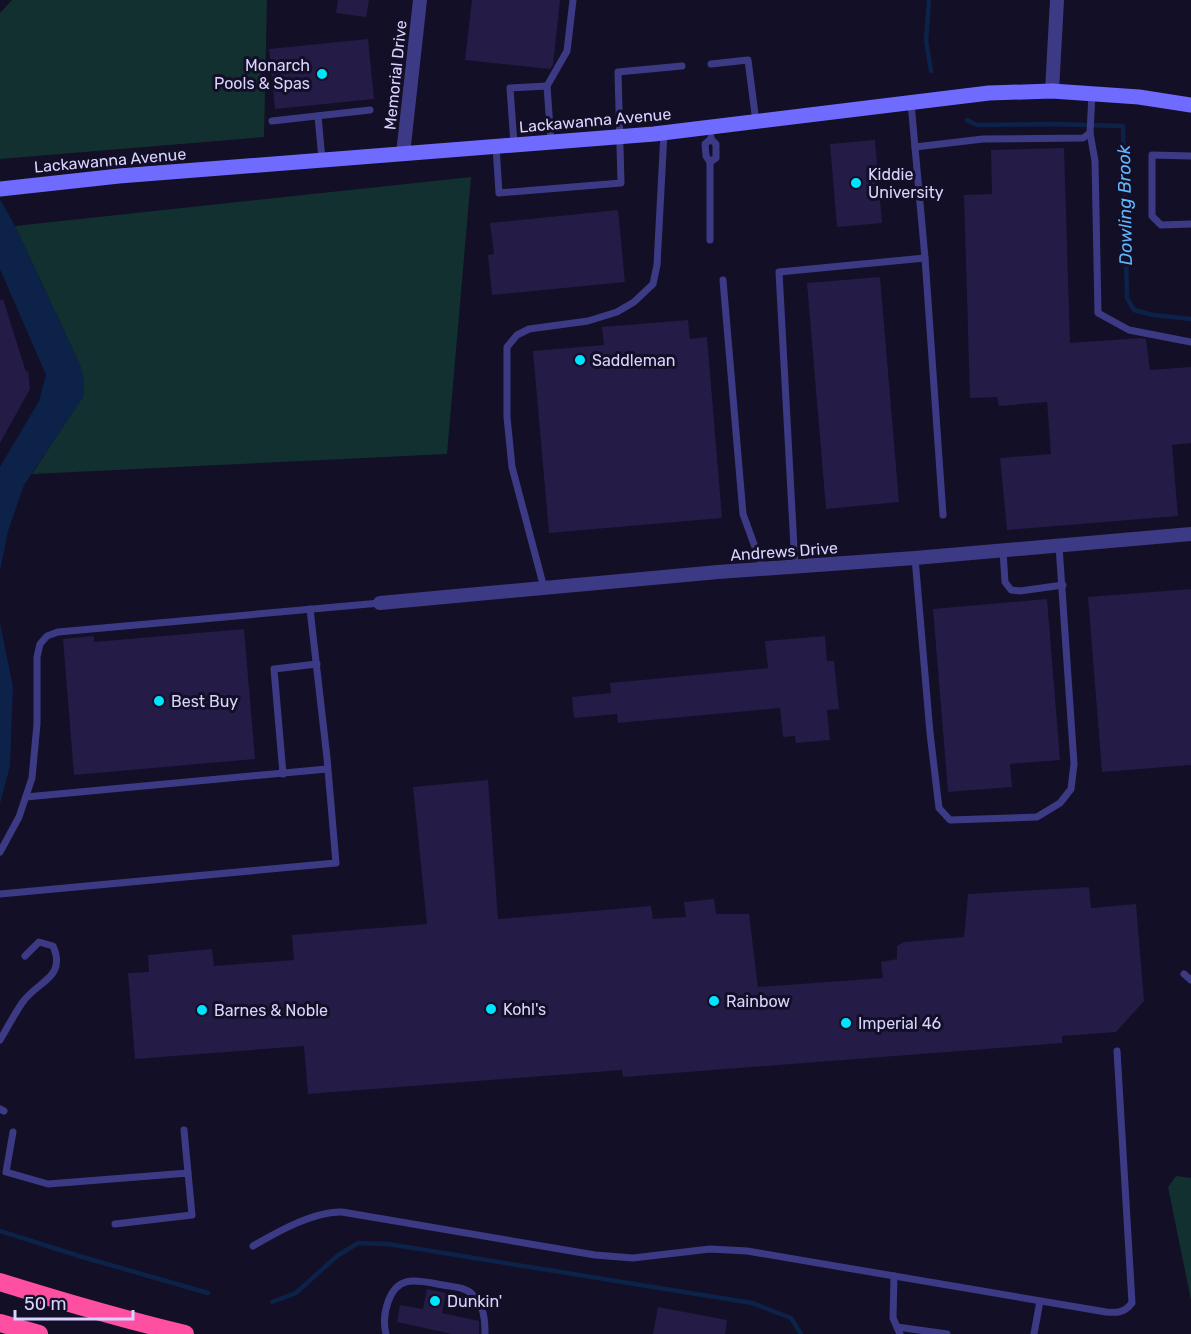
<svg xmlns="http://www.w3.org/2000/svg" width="1191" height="1334" font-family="Rubik,sans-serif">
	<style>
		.green { fill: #12302f }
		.water { fill: #0c2248 }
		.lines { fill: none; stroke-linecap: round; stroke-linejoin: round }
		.stream { stroke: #0c2248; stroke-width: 4.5 }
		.building { fill: #241b47 }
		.lane { stroke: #3d3a85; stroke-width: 7 }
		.street { stroke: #3d3a85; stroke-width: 14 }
		.secondary { stroke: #6f6bff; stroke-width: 15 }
		.highway { stroke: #ff4fa3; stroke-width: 18 }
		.poi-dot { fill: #00e5ff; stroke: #130f26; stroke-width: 2 }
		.labels { text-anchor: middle; stroke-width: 6; stroke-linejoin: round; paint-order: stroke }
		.poi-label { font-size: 16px; fill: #d9d4ff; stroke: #130f26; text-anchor: start }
		.street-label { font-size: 16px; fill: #d9d4ff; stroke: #130f26 }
		.water-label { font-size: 18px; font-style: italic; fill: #62b6ff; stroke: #130f26 }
	</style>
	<rect width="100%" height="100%" fill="#130f26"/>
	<g class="green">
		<path d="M12,0H267L264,137L0,159V13Z"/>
		<path d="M471,177L447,454L32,474L83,396L80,365L15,226Z"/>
		<path d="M1176,1176L1191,1178V1300L1168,1187Z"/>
	</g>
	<g class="water">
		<path d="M0,199L15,226L80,365L84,379V396L24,485L8,531L0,571V467L39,401L46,375L0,269Z"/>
		<path d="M0,623L13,687L10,766L0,804Z"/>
	</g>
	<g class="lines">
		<g class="stream">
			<path d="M929,0L926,40L931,71"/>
			<path d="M967,120L977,125L1055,124L1123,126L1127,298L1134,310L1153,315L1191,319"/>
			<path d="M0,1231L79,1256L208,1293"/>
			<path d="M272,1302L296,1293L337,1256L358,1243L388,1244L752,1303L791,1318L801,1334"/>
		</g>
	</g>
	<g class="building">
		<path d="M338,0H369L366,17L336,13Z"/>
		<path d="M472,0H560L553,65L550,69L465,60Z"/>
		<path d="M368,39L374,99L275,109L269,49Z"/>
		<path d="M875,140L882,223L837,227L830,144Z"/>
		<path d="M1064,148L1070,343L1140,338L1146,339L1150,370L1191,367V443L1172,445L1178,516L1007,530L1000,458L1051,454L1047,402L999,406L997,397L970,398L964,195L992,194L991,150Z"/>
		<path d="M618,210L625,282L492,295L488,255L494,254L490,223Z"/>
		<path d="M880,277L899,502L826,509L807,283Z"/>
		<path d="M3,299L26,372L28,371L30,389L0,443V300Z"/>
		<path d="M688,320L690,339L707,337L722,518L549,533L533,351L604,345L602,327Z"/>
		<path d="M1191,589V765L1102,772L1088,597Z"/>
		<path d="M1047,599L1060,760L1010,764L1012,787L948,792L933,609Z"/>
		<path d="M244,629L255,759L74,775L63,639L94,636V642Z"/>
		<path d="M825,636L827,661H834L839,709L827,710L830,740L796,743L795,736L783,737L780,708L618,723L617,714L574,718L572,697L611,693L610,683L768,668L765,641Z"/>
		<path d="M488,780L498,919L651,906L653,919L686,917L684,902L714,899L716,914H749L758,987L883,978L881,962L897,959V946L904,942L964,937L968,894L1089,887L1091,908L1136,904L1144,1001L1116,1032L1062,1036V1043L623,1077L622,1070L308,1094L304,1046L135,1059L128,973L149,972L148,955L212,949L214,966L294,960L292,935L427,924L413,787Z"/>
		<path d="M427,1289L446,1293L442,1313L479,1321V1334H452L397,1322L400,1305L423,1309Z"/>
		<path d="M658,1307L727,1320L725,1334H653Z"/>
	</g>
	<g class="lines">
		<g class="lane">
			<path d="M711,64L748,60L756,122"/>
			<path d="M911,103L925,258L943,515"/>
			<path d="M318,116L322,160"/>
			<path d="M272,121L370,110"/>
			<path d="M1090,133L1095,161L1098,313L1129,330L1191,342"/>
			<path d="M551,142L547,86L567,51L573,0"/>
			<path d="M514,144L510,88L547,86"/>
			<path d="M496,147L499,193L621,183L618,72L682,66"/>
			<path d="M915,147L983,139L1083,138L1090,133L1092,94"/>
			<path d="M1191,156L1152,155V216L1161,225L1191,224"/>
			<path d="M710,162L716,158V144L711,139V137"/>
			<path d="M710,240V162L706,156L705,144L711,139"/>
			<path d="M723,280L743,514L763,569"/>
			<path d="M1003,551L1005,582L1011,590L1020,591L1063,585"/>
			<path d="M915,558L930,733L939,808L950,820L1037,817L1060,803L1071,789L1074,764L1059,546"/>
			<path d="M795,566L779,272L925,258"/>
			<path d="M544,588L512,467L507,417V347L517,335L529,329L588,321L617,312L634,302L653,284L657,265L664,133"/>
			<path d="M283,774L274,669L317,664"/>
			<path d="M26,797L327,769"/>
			<path d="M0,852L19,817L32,778L37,724V657L40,644L47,636L58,632L380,603"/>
			<path d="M0,894L336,863L327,758L310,609"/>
			<path d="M1184,974L1191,980"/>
			<path d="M0,1040C7,1028 14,1015 22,1003C37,981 67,978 53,946L39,942L25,956"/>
			<path d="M0,1109L4,1111"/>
			<path d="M184,1130L188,1173"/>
			<path d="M13,1132L6,1172L48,1184L188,1173L192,1215L115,1224"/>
			<path d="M253,1246C277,1232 314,1211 342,1212L595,1255L633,1258L710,1249L747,1251L1106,1312C1117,1313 1124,1313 1132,1303L1117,1051"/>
			<path d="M894,1276L893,1318L900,1334"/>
			<path d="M897,1327L947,1334"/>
			<path d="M386,1334C383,1322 384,1313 388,1302C398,1273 419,1281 443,1285C453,1287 466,1287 473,1295C484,1305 485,1320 485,1334"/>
			<path d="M1034,1334L1040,1301"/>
		</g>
		<g class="street">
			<path d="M1052,91L1057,0"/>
			<path d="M403,154L420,0"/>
			<path d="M380,603L718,572L915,558L1191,534"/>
		</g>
		<path class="secondary" d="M0,189L119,176L654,134L989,93L1052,91L1139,97L1191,105"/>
		<g class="highway">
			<path d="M0,1282C61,1301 123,1319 185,1334"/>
			<path d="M0,1323L39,1334"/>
		</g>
	</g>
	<g class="poi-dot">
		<circle cx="322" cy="74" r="6"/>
		<circle cx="856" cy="183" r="6"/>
		<circle cx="580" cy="360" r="6"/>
		<circle cx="159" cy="701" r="6"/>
		<circle cx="714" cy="1001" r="6"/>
		<circle cx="491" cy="1009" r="6"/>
		<circle cx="202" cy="1010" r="6"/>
		<circle cx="846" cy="1023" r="6"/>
		<circle cx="435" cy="1301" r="6"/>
	</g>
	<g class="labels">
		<g class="poi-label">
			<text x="310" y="71" text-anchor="end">Monarch<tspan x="310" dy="18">Pools &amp; Spas</tspan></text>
			<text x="868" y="180">Kiddie<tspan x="868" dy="18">University</tspan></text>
			<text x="592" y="366">Saddleman</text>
			<text x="171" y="707">Best Buy</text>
			<text x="726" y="1007">Rainbow</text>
			<text x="503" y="1015">Kohl's</text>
			<text x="214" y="1016">Barnes &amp; Noble</text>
			<text x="858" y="1029">Imperial 46</text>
			<text x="447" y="1307">Dunkin'</text>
		</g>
		<g class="street-label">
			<text transform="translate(395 75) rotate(-84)" y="6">Memorial Drive</text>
			<text transform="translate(595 120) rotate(-5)" y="6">Lackawanna Avenue</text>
			<text transform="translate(110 160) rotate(-5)" y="6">Lackawanna Avenue</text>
			<text transform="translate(784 551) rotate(-4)" y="6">Andrews Drive</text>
		</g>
		<g class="water-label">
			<text transform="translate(1125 205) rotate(-91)" y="6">Dowling Brook</text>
		</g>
	</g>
	<path d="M15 1310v9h118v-9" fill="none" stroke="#d9d4ff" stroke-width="3"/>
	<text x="24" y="1310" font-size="18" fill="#d9d4ff" stroke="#130f26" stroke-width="4.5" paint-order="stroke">50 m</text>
</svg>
